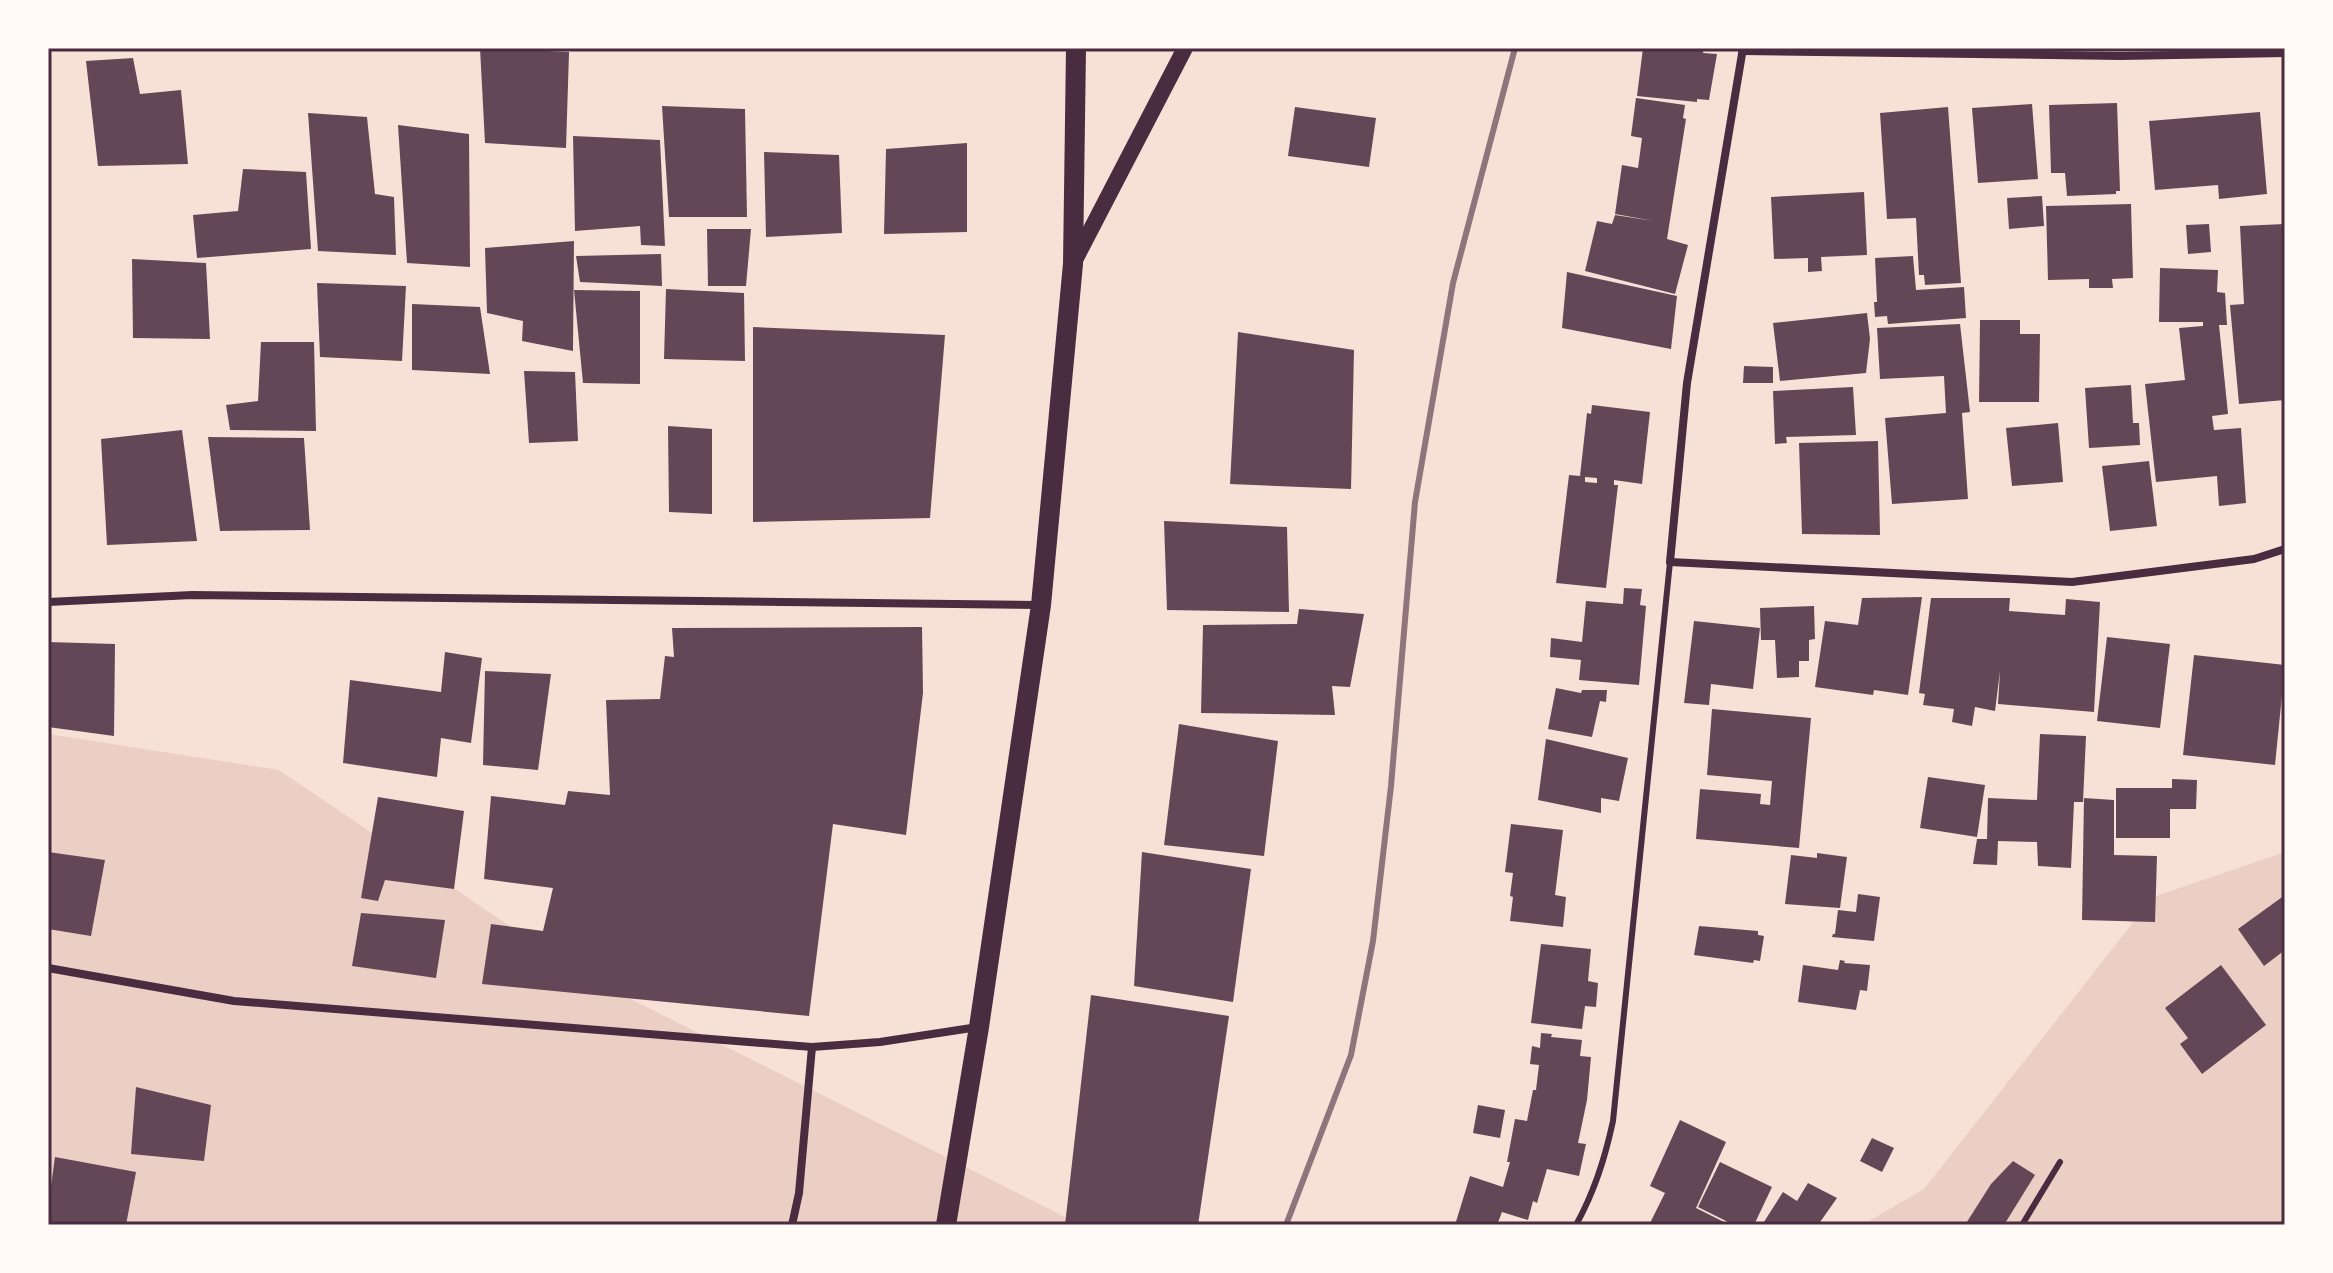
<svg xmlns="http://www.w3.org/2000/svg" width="2333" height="1273" font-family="Karla,sans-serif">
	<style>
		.green { fill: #ebcfc5 }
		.building { fill: #644757; fill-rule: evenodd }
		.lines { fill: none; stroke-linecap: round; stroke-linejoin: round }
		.service { stroke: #4a2c40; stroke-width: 6 }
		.minor { stroke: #4a2c40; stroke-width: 8 }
		.secondary { stroke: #4a2c40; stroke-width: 16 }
		.primary { stroke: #4a2c40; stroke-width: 20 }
		.rail { stroke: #8f747c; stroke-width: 6 }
		.neatline { fill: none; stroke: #4a2c40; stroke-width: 3 }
	</style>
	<rect width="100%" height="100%" fill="#f7e1d7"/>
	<g class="green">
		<path d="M48,734L279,770L579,973L1081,1225H48Z"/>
		<path d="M2285,852V1225H1862L1924,1189L2153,897Z"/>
	</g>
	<g class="building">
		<path d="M480,48L569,52L566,148L485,143Z"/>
		<path d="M1643,48H1704L1703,53L1717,54L1709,100L1697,99V102L1637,96Z"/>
		<path d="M133,58L140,94L181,90L188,164L98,166L86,61Z"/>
		<path d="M1636,98L1685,105L1683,118L1686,119L1667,239L1688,245L1675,294L1585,271L1597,221L1612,224L1615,215L1654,221L1615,214L1622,165L1638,168L1642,138L1631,136Z"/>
		<path d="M2117,103L2120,191H2116V194L2067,196L2065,173H2051L2049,105Z"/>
		<path d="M2032,104L2038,179L1978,183L1972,108Z"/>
		<path d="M662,106L745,109L747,217H669Z"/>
		<path d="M1295,107L1376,118L1369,167L1288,156Z"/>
		<path d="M1948,107L1961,283L1925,285L1924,275H1919L1916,218L1887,219L1880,113Z"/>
		<path d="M2260,112L2267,194L2219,199L2218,185L2155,190L2149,121Z"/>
		<path d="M308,113L367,117L375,194L394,197L396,255L318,251Z"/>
		<path d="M398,125L469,134L470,267L407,263Z"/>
		<path d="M573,136L660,140L665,246L641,245L640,226L575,231Z"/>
		<path d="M967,143V232L884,234L886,149Z"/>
		<path d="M764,152L839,155L842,233L766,237Z"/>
		<path d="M243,169L306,172L311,249L197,258L193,215L238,211Z"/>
		<path d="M1864,192L1867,255L1821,257L1822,271L1808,272V258L1774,259L1771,197Z"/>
		<path d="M2042,196L2044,226L2009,229L2007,198Z"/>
		<path d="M2131,204L2133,278L2112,279L2113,288H2089V279L2048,280L2046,206Z"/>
		<path d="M2209,224L2211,252L2188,254L2186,225Z"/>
		<path d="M2285,224V400L2239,404L2230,305L2244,304L2240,226Z"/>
		<path d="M707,229H751L746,286H708Z"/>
		<path d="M574,241L573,351L522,341L523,321L487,313L485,248Z"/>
		<path d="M661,254L662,286L580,282L576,256Z"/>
		<path d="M1913,256L1916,290L1964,287L1966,318L1888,324L1887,316L1875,317L1874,302H1877L1875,258Z"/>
		<path d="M132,259L206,263L210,339L133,338Z"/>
		<path d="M2160,268L2218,270L2217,292L2225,293L2227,325H2219L2228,414L2212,416L2214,430L2241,428L2246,503L2219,506L2217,476L2156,482L2145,384L2185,380L2179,328L2203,326V322H2159Z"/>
		<path d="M1567,272L1677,296L1671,349L1562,328Z"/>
		<path d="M317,283L406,286L402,361L320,357Z"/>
		<path d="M666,289L744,293L745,361L664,359Z"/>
		<path d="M574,290L640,291V384L583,383Z"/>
		<path d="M412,304L480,307L490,374L412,370Z"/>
		<path d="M1867,313L1870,339L1866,373L1780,381L1773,323Z"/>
		<path d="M1980,320H2020V334H2040L2039,402H1979Z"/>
		<path d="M1960,324L1970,412L1962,413L1968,499L1892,504L1885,418L1946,413L1944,376L1880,379L1877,328Z"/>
		<path d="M753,327L945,335L930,518L753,522Z"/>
		<path d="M1238,332L1354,350L1351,489L1230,484Z"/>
		<path d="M261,342H314L316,431L230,430L226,405L258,401Z"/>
		<path d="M1744,366L1773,367V383H1743Z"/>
		<path d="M524,371L575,372L578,441L529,443Z"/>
		<path d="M2131,385L2133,423H2139L2140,445L2089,448L2085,388Z"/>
		<path d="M1853,387L1856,435L1786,437L1787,443L1775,444L1773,391Z"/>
		<path d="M1592,405L1650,412L1642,484L1614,480V485H1618L1606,588L1556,583L1569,475L1580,476L1587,413L1591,414ZM1585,477L1597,478V483L1585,482Z"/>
		<path d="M2058,423L2063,482L2012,486L2006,428Z"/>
		<path d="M668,426L712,429V514L669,512Z"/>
		<path d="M182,430L197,541L107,545L101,439Z"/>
		<path d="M208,437L304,438L310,530L220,531Z"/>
		<path d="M1878,441L1880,535L1802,534L1799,443Z"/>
		<path d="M2149,461L2157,526L2110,531L2102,466Z"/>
		<path d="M1164,521L1287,527L1289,612L1167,610Z"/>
		<path d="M1624,588L1642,589L1640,605L1646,606L1639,685L1579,680L1581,660L1550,657L1551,638L1582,642L1586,601L1623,604Z"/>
		<path d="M1922,597L1908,695L1874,690L1873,695L1815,687L1825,621L1858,625L1862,598Z"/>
		<path d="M1931,598H2010L2009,611L2065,615L2066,599L2100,602L2094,712L1998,704L2000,671L1995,711L1975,707L1972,726L1952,722L1954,709L1923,705L1925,694L1919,693Z"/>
		<path d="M1814,606L1815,639L1809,640V661H1799V677L1777,678L1775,640H1761L1760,608Z"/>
		<path d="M1299,609L1364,614L1350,687L1332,686L1335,715L1201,713L1203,625L1297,624Z"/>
		<path d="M1694,621L1760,628L1753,689L1711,684L1709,705L1684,703Z"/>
		<path d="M922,627L923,693L906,835L833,824L809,1016L482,984L491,924L543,931L553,888L484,879L491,796L565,805L568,791L610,795L606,700L660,699L665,656L674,657L672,628Z"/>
		<path d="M2107,637L2170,644L2160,728L2097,721Z"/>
		<path d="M48,642L115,644L114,736L48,727Z"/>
		<path d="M445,652L482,658L471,743L441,738L437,777L343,763L350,680L441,692Z"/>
		<path d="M2194,655L2285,665L2275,765L2183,755Z"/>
		<path d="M485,671L551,674L538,770L483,765Z"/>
		<path d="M1556,688L1581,693L1582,690H1607L1606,702L1600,701L1592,737L1548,729Z"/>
		<path d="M1712,709L1811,718L1799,848L1696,839L1700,789L1761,794L1760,804L1770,805L1772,781L1707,775Z"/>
		<path d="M1179,724L1278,741L1264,856L1164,845Z"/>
		<path d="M2040,734L2086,736L2083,802H2074L2071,868L2038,866L2037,842L1998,841L1997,865L1973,864L1977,839H1987L1988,798L2037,800Z"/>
		<path d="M1546,739L1628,758L1619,801L1601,798V813L1538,800Z"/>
		<path d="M1928,777L1985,785L1977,837L1920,828Z"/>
		<path d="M2172,779L2197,780L2196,809H2170V838H2116V788H2172Z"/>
		<path d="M378,797L464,811L454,889L385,880L378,901L361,898Z"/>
		<path d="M2084,798L2114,800V855L2157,856L2155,922L2082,920Z"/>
		<path d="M1511,824L1563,830L1555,895L1566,897L1563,927L1510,921L1513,897L1510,896L1513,873L1505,872Z"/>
		<path d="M48,852L105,860L91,936L48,929Z"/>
		<path d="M1142,852L1251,869L1233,1002L1134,986Z"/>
		<path d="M1817,853L1847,857L1840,908L1785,904L1791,855L1817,858Z"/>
		<path d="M1858,894L1880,897L1874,941L1832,937L1833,934H1835L1838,910L1856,912Z"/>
		<path d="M2285,895V950L2264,966L2238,929Z"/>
		<path d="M361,913L445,920L436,978L352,966Z"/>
		<path d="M1699,926L1758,931V935L1764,936L1760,961L1754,960L1753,963L1694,955Z"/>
		<path d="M1541,944L1591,949L1588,981L1598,983L1596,1007L1585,1006L1582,1029L1531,1023Z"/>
		<path d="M1840,960L1845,961L1844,963L1870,965L1867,991L1860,990L1856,1010L1798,1002L1803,965L1838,970Z"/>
		<path d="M2221,965L2266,1025L2202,1074L2180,1044L2188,1038L2165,1008Z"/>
		<path d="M1091,995L1229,1016L1198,1225H1065Z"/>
		<path d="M1541,1033L1552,1034L1551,1037L1582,1040L1580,1056L1591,1057L1587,1100L1578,1143L1586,1144L1579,1176L1547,1169L1537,1203L1533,1201L1528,1220L1502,1212L1497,1225H1455L1470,1176L1503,1187L1510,1162H1507L1515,1119L1527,1121L1533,1090H1536L1539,1065L1530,1064L1532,1046L1540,1048Z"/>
		<path d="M136,1087L211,1105L204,1161L131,1154Z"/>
		<path d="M1478,1105L1505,1110L1500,1138L1473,1133Z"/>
		<path d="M1680,1120L1726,1142L1696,1208L1730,1225H1649L1665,1193L1650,1186Z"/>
		<path d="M1872,1138L1894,1148L1882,1172L1860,1161Z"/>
		<path d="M55,1157L136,1172L126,1225H48V1208Z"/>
		<path d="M2013,1161L2035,1175L2004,1225H1965L1991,1184Z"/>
		<path d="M1720,1162L1772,1187L1754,1225H1734L1698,1207Z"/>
		<path d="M1808,1183L1837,1198L1818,1225H1762L1783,1192L1797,1201Z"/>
	</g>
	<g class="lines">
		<g class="service">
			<path d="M1576,1225C1595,1191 1605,1158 1613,1121L1670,562"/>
			<path d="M2022,1225L2060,1162"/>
		</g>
		<g class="minor">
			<path d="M1743,48L1687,383L1670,562L2072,582L2254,559L2285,549"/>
			<path d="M1742,51L2121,56L2285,53"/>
			<path d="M48,602L192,595L1039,605"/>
			<path d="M48,968L234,1001L812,1047L880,1042L978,1027"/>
			<path d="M792,1225L799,1193L812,1047"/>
		</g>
		<path class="secondary" d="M1074,262L1185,48"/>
		<path class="primary" d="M946,1225L979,1027L1041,605L1073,264L1076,48"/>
		<path class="rail" d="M1286,1225L1351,1055L1373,941L1391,786L1415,502L1453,283L1515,48"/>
	</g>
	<rect width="2333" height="1273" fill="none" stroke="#fffaf5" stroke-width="100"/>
	<rect x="50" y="50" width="2233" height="1173" class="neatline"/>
</svg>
